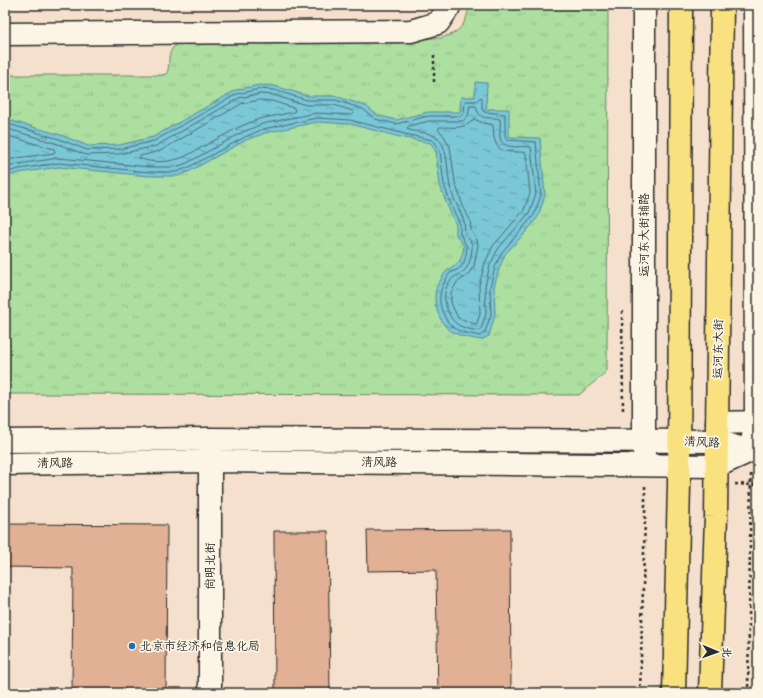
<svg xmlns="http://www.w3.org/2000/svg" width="763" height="698" font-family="Kalam,'LXGW WenKai TC',sans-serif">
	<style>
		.park { fill: url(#park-tufts); stroke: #6c8566 }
		.water { fill: url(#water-ripples); stroke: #5a8993 }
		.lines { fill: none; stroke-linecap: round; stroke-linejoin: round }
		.shore { stroke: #4b6970; stroke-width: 1 }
		.building { fill: #e2b094; stroke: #2b2b2b }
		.minor-casing { stroke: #2b2b2b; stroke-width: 25 }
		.major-casing { stroke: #2b2b2b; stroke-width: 25 }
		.path { stroke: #2b2b2b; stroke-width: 2.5; stroke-dasharray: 3 3; stroke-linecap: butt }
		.minor { stroke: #fcf5e5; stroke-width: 22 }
		.major { stroke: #fae180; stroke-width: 22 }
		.poi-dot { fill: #1f6fb2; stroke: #fcf5e5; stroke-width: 1.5 }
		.labels { text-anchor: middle; stroke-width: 3.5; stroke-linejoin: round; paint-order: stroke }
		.street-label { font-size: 12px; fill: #2b2b2b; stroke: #fcf5e5 }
		.poi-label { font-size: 12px; fill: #2b2b2b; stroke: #fcf5e5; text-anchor: start }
	</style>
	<defs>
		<pattern id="park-tufts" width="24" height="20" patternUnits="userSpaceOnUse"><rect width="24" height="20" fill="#acdfa0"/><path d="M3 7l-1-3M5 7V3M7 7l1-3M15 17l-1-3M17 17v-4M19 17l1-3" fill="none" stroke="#94c08a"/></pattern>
		<pattern id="water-ripples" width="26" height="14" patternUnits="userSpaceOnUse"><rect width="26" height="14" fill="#7ac7d8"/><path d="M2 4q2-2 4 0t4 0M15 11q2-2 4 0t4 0" fill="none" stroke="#64a2af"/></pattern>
	</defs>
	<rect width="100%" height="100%" fill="#f4e0cd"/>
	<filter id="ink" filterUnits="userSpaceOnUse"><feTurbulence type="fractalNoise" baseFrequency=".025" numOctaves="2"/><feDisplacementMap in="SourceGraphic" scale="8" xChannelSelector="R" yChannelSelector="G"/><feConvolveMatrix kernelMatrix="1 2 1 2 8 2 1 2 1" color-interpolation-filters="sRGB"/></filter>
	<g filter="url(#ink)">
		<path class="park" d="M469,5H608L607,371L579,395L5,394V75H162L166,74C169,70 168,66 169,61C169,48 176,42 188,39L442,38C445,36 451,35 454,33C464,27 468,16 469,5Z"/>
		<path class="water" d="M475,82L487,83L486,109H509V137L540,138L545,195L538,217L525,233L505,254L499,269L494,287L495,315L489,336L481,340C471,338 460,337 451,331C441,326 434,306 435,295C435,288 441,279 445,273C447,270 450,269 453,267C461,262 462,256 464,246L456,235V225L445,200L440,185L436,152L431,143L404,138L350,124L317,122L265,133L246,140L190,171L178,176H149L59,167L19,173L5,177V119L61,135L88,146L119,145L153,137L236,90L259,85L275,86L308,96H335L366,106L377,115L396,120L428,112H460L461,97H475Z"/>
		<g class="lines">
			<g class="shore">
				<path d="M260,100L272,101L294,108L295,110L294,112L259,119L239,127L184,157C171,162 152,164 139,158L140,156L160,151L241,104Z"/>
				<path d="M470,106H476C480,122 487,116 500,119C501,125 499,132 500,138C503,151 522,145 531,147L536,194L529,213L498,249L490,265L485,286L486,314L481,329L479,331C464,328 454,327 448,311C443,300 443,287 453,278C456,275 461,274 464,271C470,265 471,257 472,249C473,242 468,239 465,233C464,229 465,225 464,221C460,210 454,201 451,190C446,174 450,151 438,138C434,133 416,132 409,130L407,128L409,126L429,121H463L468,116Z"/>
				<path d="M474,119L483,123L493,125C494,130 493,136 495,141C499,156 515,150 526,153L530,193L524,210L493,246L485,263L479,285L480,314L477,323L475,324L458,318L451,303V293L457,282L467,276L474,266L478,245L477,240L471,230L470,220L463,206L455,182L450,147L444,136L438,129L440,127C453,127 465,130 474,119Z"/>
				<path d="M5,123L59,139L87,150L120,149L154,141L237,94L260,89L274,90L307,100H335L363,109L375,119L396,124L428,116H461L464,113L465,101H476L481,97L482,98V109L484,112L505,114V136L507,140L536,142L541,195L534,215L502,252L495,267L490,287L491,315L485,332L480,336C462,332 450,331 443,313C438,301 439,292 445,281C447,278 448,275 450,273C454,271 458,270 461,267C466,261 466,254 467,247L460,234V224L453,210L444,185L440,151L435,142L432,140L405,134L350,120L317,118L263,129L245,137L189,167L177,172H149L59,163L19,169L5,173"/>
				<path d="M5,128L58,144L86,155L119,154L156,146L239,98L260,94L273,95L306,105H334L353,111L354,113L352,115L316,113L262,124L243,132L187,163L176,167H150L59,158L18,164L5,168"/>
				<path d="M5,135L54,149L55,151L54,153L17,158L5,161"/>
			</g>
		</g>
		<g class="building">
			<path d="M5,524L167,525L166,693H72L73,568L5,567Z"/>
			<path d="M510,529L511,693H438L436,570L368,571L367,530Z"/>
			<path d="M274,531H328L330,693H275Z"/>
		</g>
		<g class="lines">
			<defs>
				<g id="minor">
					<path d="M5,34L411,31L438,23L449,7V5"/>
					<path d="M717,423L758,422"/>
					<path d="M5,441L210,439L717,441L750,451H758"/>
					<path d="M750,451L756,422L755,5"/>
					<path d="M644,454V5"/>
					<path d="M5,464L210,461L717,466L750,451"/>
					<path d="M210,693V446"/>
				</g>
				<g id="major">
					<path d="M674,693L679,485L681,5"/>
					<path d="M710,693L716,517L722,5"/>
				</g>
			</defs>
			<use href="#minor" class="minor-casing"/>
			<use href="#major" class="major-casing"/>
			<g class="path">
				<path d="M434,82V54"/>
				<path d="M622,311L623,410"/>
				<path d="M735,484L758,485"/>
				<path d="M640,693L645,517V485"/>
				<path d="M748,693L751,472"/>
			</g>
			<use href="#minor" class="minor"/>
			<use href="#major" class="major"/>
		</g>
	</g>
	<circle class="poi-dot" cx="132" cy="646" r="4"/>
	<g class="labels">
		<g class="street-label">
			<text transform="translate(644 235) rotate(-90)" y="4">运河东大街辅路</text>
			<text transform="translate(718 349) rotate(-89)" y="4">运河东大街</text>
			<text transform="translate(702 442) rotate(3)" y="4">清风路</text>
			<text transform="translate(379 462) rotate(1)" y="4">清风路</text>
			<text transform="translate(55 463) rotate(-1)" y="4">清风路</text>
			<text transform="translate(210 566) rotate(-90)" y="4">尚明北街</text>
		</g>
		<g class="poi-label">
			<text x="140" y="650">北京市经济和信息化局</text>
		</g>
	</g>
	<rect width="763" height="698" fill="none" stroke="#fcf5e5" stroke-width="20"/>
	<rect x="10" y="10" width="743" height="678" fill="none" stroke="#2b2b2b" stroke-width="1.5" filter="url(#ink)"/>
	<g transform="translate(717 652) rotate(92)" stroke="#fcf5e5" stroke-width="3" paint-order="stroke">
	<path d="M0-3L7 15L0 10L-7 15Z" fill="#2b2b2b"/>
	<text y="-6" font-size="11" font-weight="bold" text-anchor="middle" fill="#2b2b2b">北</text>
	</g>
</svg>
